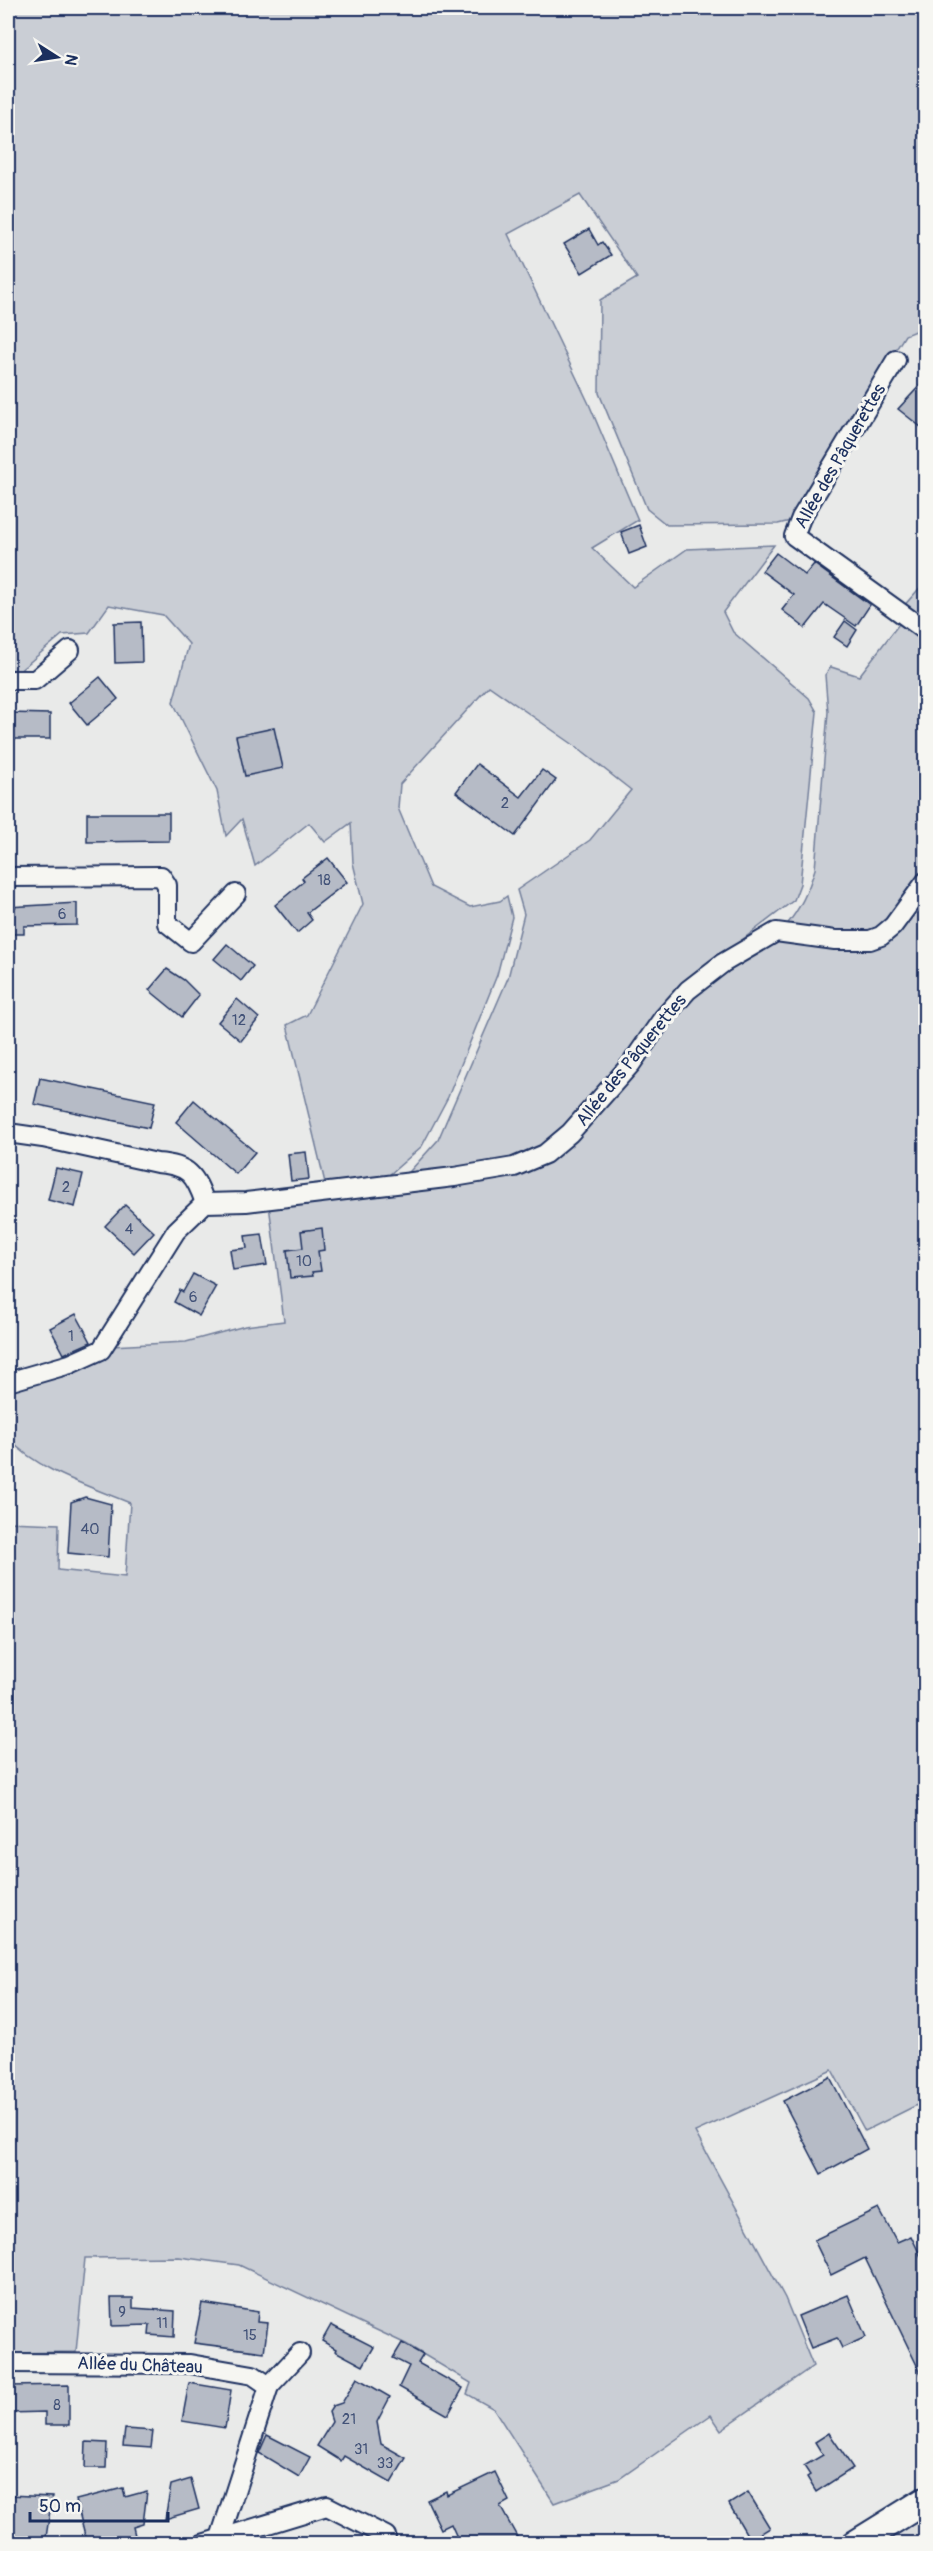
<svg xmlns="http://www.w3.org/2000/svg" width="933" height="2551" font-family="Pangolin,sans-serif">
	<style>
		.built { fill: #dadcde }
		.green { fill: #caced5; stroke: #727e9a; stroke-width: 1.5 }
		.building { fill: #b6bbc6; stroke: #1b2f5e; stroke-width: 1.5 }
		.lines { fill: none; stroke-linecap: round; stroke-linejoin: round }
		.street-casing { stroke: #1b2f5e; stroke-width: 22 }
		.secondary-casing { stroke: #1b2f5e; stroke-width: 30 }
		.street { stroke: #f6f6f2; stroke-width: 18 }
		.secondary { stroke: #f6f6f2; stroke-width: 26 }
		.labels { text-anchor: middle; stroke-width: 6; stroke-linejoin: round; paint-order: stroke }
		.number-label { font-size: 15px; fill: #425278 }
		.street-label { font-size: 18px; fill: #1b2f5e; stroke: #f6f6f2 }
	</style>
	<rect width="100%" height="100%" fill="#e9eae9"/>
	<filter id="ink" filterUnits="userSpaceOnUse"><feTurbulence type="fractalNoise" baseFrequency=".0167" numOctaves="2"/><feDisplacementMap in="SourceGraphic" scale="12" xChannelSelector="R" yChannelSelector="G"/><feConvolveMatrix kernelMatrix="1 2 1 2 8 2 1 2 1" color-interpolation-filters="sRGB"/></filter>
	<g filter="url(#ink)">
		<path class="built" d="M920,2522L925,2531V2543H884Z"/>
		<g class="green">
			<path d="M8,8H925V327L905,335L790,521L778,524L667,525L647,509L599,393L600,300L637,278L580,195L508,234L589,404L638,520L592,548L633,587L687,549L774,545L723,612L733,632L809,698L817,712L800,884L794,900L682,986L565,1131L520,1160L402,1180L438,1140L508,978L524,914L517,890L590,840L631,790L571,743L489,686L400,784L398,808L431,887L470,907L500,901L507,896L512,917L497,975L448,1097L422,1146L381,1182L326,1187L287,1025L307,1015L363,904L353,863L351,823L325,842L309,823L255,866L242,819L226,836L217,791L173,702L189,644L163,615L109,605L89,633L62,635L18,672H8Z"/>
			<path d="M925,582V625L902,608Z"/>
			<path d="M902,620L925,638V870L885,926L873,935L785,927C800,909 808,892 815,869L828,712L825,675L831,667L859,676Z"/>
			<path d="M925,888V2101L865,2131L832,2070L695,2132L785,2298L813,2366L721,2430L711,2415L619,2479L554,2503L494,2409L467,2394L471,2383L406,2344L239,2265L179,2257L85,2258L76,2352L8,2353V2104L9,2092L8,2091V1522L59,1524L58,1570L125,1577L130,1503C89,1486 38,1471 8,1438V1389L111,1346L186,1342L245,1326L284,1321L269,1205L475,1181L542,1166L580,1134L689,995L776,938L876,944Z"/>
		</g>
		<g class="building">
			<path d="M589,229L598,245L602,242L611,255L582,273L564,244Z"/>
			<path d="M926,379V431L898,409Z"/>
			<path d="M639,525L647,547L629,554L621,532Z"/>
			<path d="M776,553L805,575L814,564L870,605L856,626L824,604L805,628L782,610L794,595L762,571Z"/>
			<path d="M845,621L857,630L847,646L834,637Z"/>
			<path d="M141,622L142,662L115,663L114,623Z"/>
			<path d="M100,677L118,699L87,725L69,703Z"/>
			<path d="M8,713L50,714V739H8Z"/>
			<path d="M274,728L283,768L245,776L236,736Z"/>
			<path d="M477,764L521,797L542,770L556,780L515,836L456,792Z"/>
			<path d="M87,813H169V841L87,842Z"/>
			<path d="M328,858L347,882L307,913L312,920L297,933L275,905L304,881L302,878Z"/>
			<path d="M77,903V925L24,926V934H8V907Z"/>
			<path d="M227,944L253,966L241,981L214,959Z"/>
			<path d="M167,969L184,980L199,995L182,1017L149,990Z"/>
			<path d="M237,999L259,1018L241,1041L218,1022Z"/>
			<path d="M40,1078L155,1102L149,1128L34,1104Z"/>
			<path d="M194,1100L255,1152L236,1174L176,1122Z"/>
			<path d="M306,1152L309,1179L291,1181L288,1154Z"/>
			<path d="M56,1168L83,1174L75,1207L48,1200Z"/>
			<path d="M125,1205L154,1232L134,1253L105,1226Z"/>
			<path d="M322,1228L324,1250L318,1251L321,1271L312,1272L313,1276L290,1278L287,1250L303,1248L301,1231Z"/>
			<path d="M262,1234L267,1265L233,1270L230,1250L247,1248L245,1236Z"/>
			<path d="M193,1274L216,1286L199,1316L174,1302L180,1290L183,1292Z"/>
			<path d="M76,1314L91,1342L64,1354L50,1328Z"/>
			<path d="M85,1497L111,1504L108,1557L68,1553L71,1502Z"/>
			<path d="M830,2077L867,2149L821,2174L783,2101Z"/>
			<path d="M879,2209L897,2242L911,2236L926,2267V2384L865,2258L831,2275L814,2240Z"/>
			<path d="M848,2295L866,2337L842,2348L837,2338L811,2348L798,2316Z"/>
			<path d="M111,2298H133V2308L175,2311L174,2337L149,2335L150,2325L112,2326Z"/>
			<path d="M202,2303L258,2312L257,2322L268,2323L264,2352L194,2343Z"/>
			<path d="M331,2325L374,2347L363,2366L335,2351L336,2349L322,2341Z"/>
			<path d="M402,2343L423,2355L418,2363L463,2388L448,2415L399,2387L409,2366L393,2358Z"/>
			<path d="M357,2378L390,2397L377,2422L381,2444L406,2458L391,2483L344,2456L341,2461L317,2446L332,2422L329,2412L333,2406L342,2403Z"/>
			<path d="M189,2383L231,2390L225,2428L182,2421Z"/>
			<path d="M69,2385V2425H45V2412L8,2413V2386Z"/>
			<path d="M125,2429L153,2431L151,2448L123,2446Z"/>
			<path d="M829,2433L853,2468L816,2492L807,2477L810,2475L804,2466L823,2455L815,2442Z"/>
			<path d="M267,2435L310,2457L299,2477L259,2453Z"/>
			<path d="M86,2442L107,2443L106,2468H85Z"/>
			<path d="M495,2472L509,2501L500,2506L521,2544H460L451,2524L441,2529L427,2500L446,2491L447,2495Z"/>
			<path d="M191,2479L199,2509L165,2519L171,2485Z"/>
			<path d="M123,2488L125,2497L147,2491L143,2524L133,2527L137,2544H87L76,2500Z"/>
			<path d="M748,2492L770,2528L750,2540L729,2504Z"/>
			<path d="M8,2495L52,2497L45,2544H8Z"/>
		</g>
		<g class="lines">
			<defs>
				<g id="street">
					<path d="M896,360L801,518L794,536L926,631"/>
					<path d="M8,680H35L70,650"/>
					<path d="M8,877L161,876L167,885V923L191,942L236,894"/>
					<path d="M8,1133L43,1138L157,1163C188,1165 195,1174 205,1203"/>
					<path d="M8,1382L70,1364L101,1350L176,1231L205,1203L246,1202L454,1177L514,1167L545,1154L570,1133L631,1064L663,1018L688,990L723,963L776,932L835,940H870L881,936L893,926L926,881"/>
					<path d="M8,2363L190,2364L253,2375L269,2386L220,2538"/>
					<path d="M269,2386L300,2353"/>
					<path d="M202,2544L327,2506L386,2536"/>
				</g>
				<path id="secondary" d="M855,2544L926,2500"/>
			</defs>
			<use href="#street" class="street-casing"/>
			<use href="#secondary" class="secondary-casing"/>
			<use href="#street" class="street"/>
			<use href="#secondary" class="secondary"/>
		</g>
	</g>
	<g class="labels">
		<g class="number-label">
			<text x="505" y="808">2</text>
			<text x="324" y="885">18</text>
			<text x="62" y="919">6</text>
			<text x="239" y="1025">12</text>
			<text x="66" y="1192">2</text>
			<text x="129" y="1234">4</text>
			<text x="304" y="1266">10</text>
			<text x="193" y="1302">6</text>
			<text x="71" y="1341">1</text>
			<text x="90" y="1534">40</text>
			<text x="122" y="2317">9</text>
			<text x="162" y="2328">11</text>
			<text x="250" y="2340">15</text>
			<text x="57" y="2410">8</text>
			<text x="349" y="2424">21</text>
			<text x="361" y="2454">31</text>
			<text x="385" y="2468">33</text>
		</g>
		<g class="street-label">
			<text transform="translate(840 456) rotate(-60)" y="6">Allée des Pâquerettes</text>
			<text transform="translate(631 1060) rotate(-51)" y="6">Allée des Pâquerettes</text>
			<text transform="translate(140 2365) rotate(2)" y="6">Allée du Château</text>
		</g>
	</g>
	<rect width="933" height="2551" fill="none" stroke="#f6f6f2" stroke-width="30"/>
	<rect x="15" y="15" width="903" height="2521" fill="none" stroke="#1b2f5e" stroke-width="2" filter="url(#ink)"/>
	<g transform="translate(57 57) rotate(102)" stroke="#f6f6f2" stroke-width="4.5" paint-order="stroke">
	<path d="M0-4.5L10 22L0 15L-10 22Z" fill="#1b2f5e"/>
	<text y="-9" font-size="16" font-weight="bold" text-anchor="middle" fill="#1b2f5e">N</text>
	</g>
	<path d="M30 2512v9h138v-9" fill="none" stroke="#1b2f5e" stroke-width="3"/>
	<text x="39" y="2512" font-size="18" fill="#1b2f5e" stroke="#f6f6f2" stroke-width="4.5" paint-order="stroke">50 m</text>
</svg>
